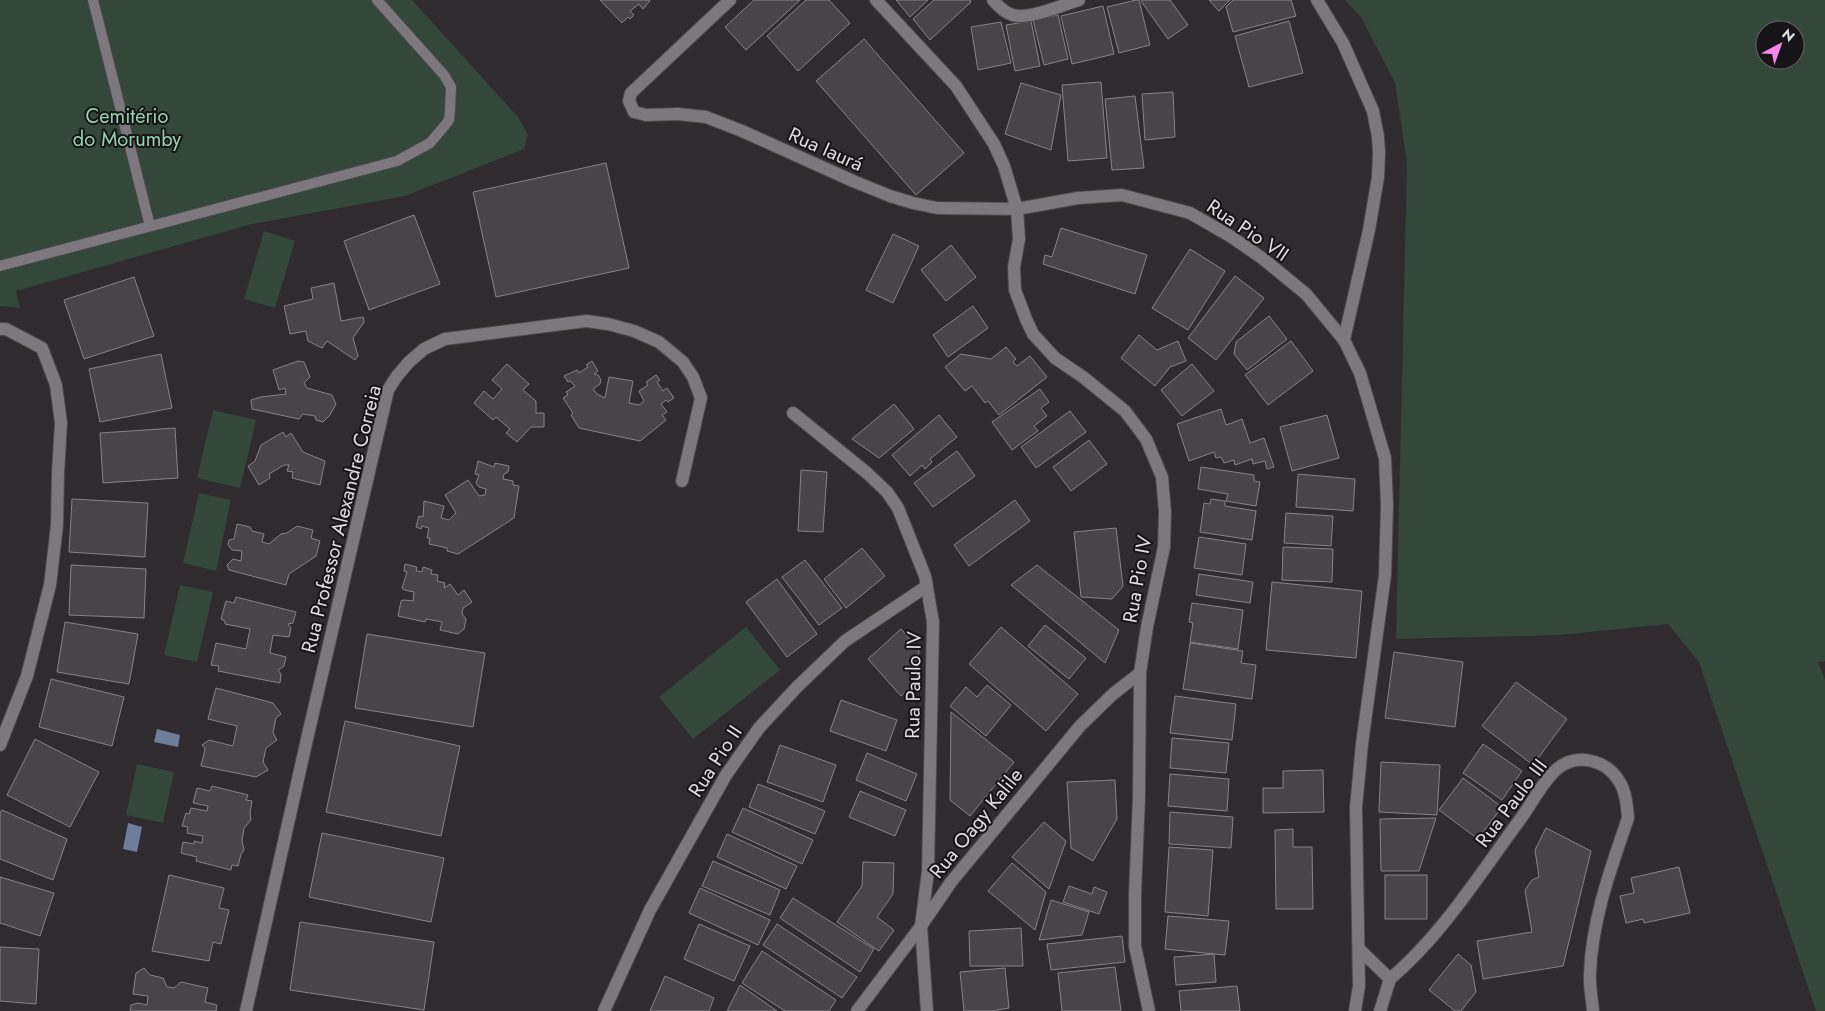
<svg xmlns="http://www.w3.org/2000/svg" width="1825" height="1011" font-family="Jost,sans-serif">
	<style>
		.green { fill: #33473b; fill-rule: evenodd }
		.water { fill: #6d7d9a }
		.building { fill: #484448; stroke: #888388 }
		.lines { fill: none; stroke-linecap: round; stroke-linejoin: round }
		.lane-casing { stroke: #4b484b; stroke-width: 12 }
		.street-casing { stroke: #4b484b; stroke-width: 14 }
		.lane { stroke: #7d787d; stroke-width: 10 }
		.street { stroke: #7d787d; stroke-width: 12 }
		.labels { text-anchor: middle; stroke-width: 4; stroke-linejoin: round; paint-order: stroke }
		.park-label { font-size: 20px; fill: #96d2b0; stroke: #161416 }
		.street-label { font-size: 20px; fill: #e0dde0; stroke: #161416 }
	</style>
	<rect width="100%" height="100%" fill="#2f2b2f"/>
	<g class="green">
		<path d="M0,0H412L517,116L528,134L524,149L405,196L252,224L16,291L20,308L0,306Z"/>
		<path d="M1345,0H1825V661L1818,662L1825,680V1011H1816L1699,662L1668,624L1560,635L1396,639L1407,163L1395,83L1361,17ZM1765,30H1795V60H1765Z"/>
		<path d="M264,231L295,241L275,308L244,299Z"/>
		<path d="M213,410L256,420L240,488L197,478Z"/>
		<path d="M199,493L231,500L216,571L183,563Z"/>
		<path d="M180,585L213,592L197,662L164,655Z"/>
		<path d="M746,627L780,670L693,739L659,697Z"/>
		<path d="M137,764L174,772L163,823L126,815Z"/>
	</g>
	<g class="water">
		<path d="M157,729L180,735L178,747L154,742Z"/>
		<path d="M128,823L142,827L137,852L123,849Z"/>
	</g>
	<g class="building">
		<path d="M600,0H650L649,2L643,9L639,4L630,11L634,15L630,19L628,17L622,23Z"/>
		<path d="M754,0H800L746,50L725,27Z"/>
		<path d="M806,0H829L850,23L798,71L767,36Z"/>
		<path d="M896,0H928L910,17Z"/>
		<path d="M934,0H970L971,2L930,40L913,19Z"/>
		<path d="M1136,0H1139L1150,45L1119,53L1107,7Z"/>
		<path d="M1143,0H1170L1188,25L1168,39L1141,1Z"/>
		<path d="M1209,0H1230L1219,11Z"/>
		<path d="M1233,0H1291L1296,16L1233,32L1226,7Z"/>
		<path d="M1103,6L1114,54L1072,64L1061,16Z"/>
		<path d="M1058,15L1068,59L1044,65L1033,20Z"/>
		<path d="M1031,21L1040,66L1015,71L1006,25Z"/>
		<path d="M1289,21L1303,73L1249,87L1235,36Z"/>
		<path d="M1001,22L1011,63L978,70L971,27Z"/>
		<path d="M864,39L964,153L916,195L816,81Z"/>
		<path d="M1101,82L1107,158L1068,161L1062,85Z"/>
		<path d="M1021,83L1061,95L1051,150L1005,134Z"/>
		<path d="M1173,92L1175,137L1145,140L1142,94Z"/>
		<path d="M1135,96L1144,168L1112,170L1105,99Z"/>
		<path d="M606,163L629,268L496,297L473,192Z"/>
		<path d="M414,215L440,284L369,310L344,241Z"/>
		<path d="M1061,228L1147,255L1135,294L1043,264L1045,255L1052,257Z"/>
		<path d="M893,234L919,246L893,303L866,290Z"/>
		<path d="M951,245L976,277L946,301L921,270Z"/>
		<path d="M1190,249L1225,271L1188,330L1152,308Z"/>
		<path d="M1235,276L1264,298L1216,360L1188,338Z"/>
		<path d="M134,277L154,336L84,359L64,300Z"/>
		<path d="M334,283L341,321L363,317L364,322L353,338L358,356L355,360L327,341L322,348L308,341L306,331L290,334L284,306L313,299L311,288Z"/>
		<path d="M973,306L988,328L948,357L933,335Z"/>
		<path d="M1269,316L1287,339L1247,370L1234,354L1236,342Z"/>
		<path d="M1139,335L1157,350L1178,341L1186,361L1170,367L1155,386L1121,358Z"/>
		<path d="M1291,341L1313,371L1268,405L1245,375Z"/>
		<path d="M1006,347L1016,359L1013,362L1017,366L1030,356L1047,377L999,415L988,401L985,403L972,386L965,391L945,367L961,354L991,359Z"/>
		<path d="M161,354L172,408L100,422L89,369Z"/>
		<path d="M298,361L304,362L310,377L304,383L307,388L332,395L336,404L330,415L323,422L316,420L315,416L303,414L299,419L252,409L251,400L261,397L286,394L285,388L279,390L273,370Z"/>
		<path d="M592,361L598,371L594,374L598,375L601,380L600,384L593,389L597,394L605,398L609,377L633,381L629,403L639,405L644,401L639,391L648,385L646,382L656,375L660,380L657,382L663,391L667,388L674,398L668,402L666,400L661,404L667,412L662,415L666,420L640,441L579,428L571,415L573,413L563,398L568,395L566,392L575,386L570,381L568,382L564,376L577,370L579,373L588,367L586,365Z"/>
		<path d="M507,364L529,384L523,390L536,401V413H544V427H531L517,442L506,433L510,429L496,417L493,420L474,403L484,391L493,399L502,389L492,380Z"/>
		<path d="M1192,364L1214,391L1182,416L1161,390Z"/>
		<path d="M1040,389L1049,402L1041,408L1047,416L1034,426L1038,431L1012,450L992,422Z"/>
		<path d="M894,404L914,429L879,458L852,439Z"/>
		<path d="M1221,409L1226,425L1242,419L1250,443L1264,438L1274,467L1267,469L1265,461L1253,464L1252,459L1235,465L1234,460L1224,463L1221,457L1216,458L1214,452L1189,461L1177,424Z"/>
		<path d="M1070,411L1086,432L1036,468L1021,447Z"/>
		<path d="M939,415L957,437L930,459L932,462L925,469L922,465L910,476L892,455Z"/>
		<path d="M1327,415L1339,458L1292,471L1280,427Z"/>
		<path d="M175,428L178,478L103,483L100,433Z"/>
		<path d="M283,432L286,437L291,433L303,452L325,461L320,485L292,478L293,472L287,471L289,465H284L269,474L270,478L259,485L248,466L255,461L261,445Z"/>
		<path d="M1089,440L1107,464L1071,491L1053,467Z"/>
		<path d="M957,451L975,476L933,507L914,483Z"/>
		<path d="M478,461L494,467L495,463L509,466L508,472L504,474L503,479L513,481V485L519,486L514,518L458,554L447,551V548L429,544L430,538H427L429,528L422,526L421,529L416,527L419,516L423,517L424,501L444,506L441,518L449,520L456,513L445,495L468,480L479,496L485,495L486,489L479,487L476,483L479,475L475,474Z"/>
		<path d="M1201,467L1254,475V481L1260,482L1256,506L1226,501L1228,494L1198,489Z"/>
		<path d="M801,470L827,472L823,532L798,531Z"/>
		<path d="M1298,474L1355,479L1353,511L1296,507Z"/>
		<path d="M72,499L148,503L145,557L69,552Z"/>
		<path d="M1211,499L1225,501V506L1256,511L1252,540L1200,532L1204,503L1210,504Z"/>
		<path d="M1015,500L1030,521L969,566L954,545Z"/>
		<path d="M1286,513L1333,516L1331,546L1284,543Z"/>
		<path d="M237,524L250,527L252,531L264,534L262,542L269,544L281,534L287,533L297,526L313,530L311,538L320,541L316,556L289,574L286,585L229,570L227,565L233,559L241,561L242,551L232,550L228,545L229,540L234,539Z"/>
		<path d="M1116,528L1123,586L1112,599L1081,597L1074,532Z"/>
		<path d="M1199,537L1246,544L1242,575L1194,568Z"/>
		<path d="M1283,547L1333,549L1332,582L1282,580Z"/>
		<path d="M862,548L885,576L846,608L824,579Z"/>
		<path d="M805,560L842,608L819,625L782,577Z"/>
		<path d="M405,564L417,567L416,571L422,572L423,567L432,570L431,574L438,575L437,581L445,583L444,588L450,584L458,595L464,590L472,602L463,608L462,614L466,619L464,629L458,634L440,630L442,622L426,619L425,622L398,616L401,601L404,600L413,601L414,592L404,590L402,588L407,572L404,571Z"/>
		<path d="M71,565L146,569L144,618L69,615Z"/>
		<path d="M1037,565L1119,630L1105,663L1011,585Z"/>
		<path d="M1199,574L1253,582L1250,603L1196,595Z"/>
		<path d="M777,579L817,634L787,657L746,602Z"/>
		<path d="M1272,582L1362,591L1356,658L1266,650Z"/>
		<path d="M236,597L296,612L293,623L288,624L291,628L289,637L273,635L270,653L286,657L284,666L278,670L281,674L280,683L218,671L219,666L211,665L216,643L246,649L250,629L225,624V621L221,619L226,601L234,603Z"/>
		<path d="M1192,603L1243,610L1238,649L1190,642L1193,623L1189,622Z"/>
		<path d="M65,622L138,634L129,684L57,672Z"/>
		<path d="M1045,625L1086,658L1069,679L1028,646Z"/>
		<path d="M1001,627L1078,694L1046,731L969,664Z"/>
		<path d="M901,629L919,650L916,683L901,696L868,659Z"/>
		<path d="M367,634L485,653L473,727L355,708Z"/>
		<path d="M1190,643L1243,651L1241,663L1256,665L1252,699L1183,689Z"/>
		<path d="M1394,652L1463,662L1455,727L1385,718Z"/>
		<path d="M51,679L124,697L112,746L39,727Z"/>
		<path d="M1516,682L1567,719L1533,765L1482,726Z"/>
		<path d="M987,685L1011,705L986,736L950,706L966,687L977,697Z"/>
		<path d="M216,688L273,703L281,714L276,718L273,733L277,740L266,748L263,762L268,770L256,777L201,766L205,749L202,745L209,740L233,746L237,726L208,719Z"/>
		<path d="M1175,696L1236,704L1232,740L1170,733Z"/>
		<path d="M841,700L897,720L886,751L830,731Z"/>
		<path d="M951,712L1014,762L970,816L950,800Z"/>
		<path d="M345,721L460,746L441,836L326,812Z"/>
		<path d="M1172,738L1229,743L1226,773L1170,768Z"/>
		<path d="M35,739L99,772L70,827L7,795Z"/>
		<path d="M1483,744L1522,771L1502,800L1463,773Z"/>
		<path d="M780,745L836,765L823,802L767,782Z"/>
		<path d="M867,753L917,774L906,801L856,780Z"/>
		<path d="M1381,762L1440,765L1437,815L1379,812Z"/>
		<path d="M1323,770L1324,812L1263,813V788H1283V771Z"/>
		<path d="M1170,774L1229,779L1227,811L1168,806Z"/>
		<path d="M1463,778L1502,807L1478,839L1439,810Z"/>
		<path d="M1115,780L1117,819L1093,861L1071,848L1067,782Z"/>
		<path d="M758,784L825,811L815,834L749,807Z"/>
		<path d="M212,786L248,795L246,800L252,801L250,813L251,820L244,828L242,841L244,850L241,854L238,866L232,865L231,870L196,861L197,857L181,853L183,842L194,844V841L202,843L203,836L187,833L188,827L182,826L186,813L189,814L191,808L207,811L208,806L193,803L197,788L210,791Z"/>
		<path d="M860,791L906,810L895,836L849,817Z"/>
		<path d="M743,808L813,840L802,864L732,832Z"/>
		<path d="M2,810L67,839L53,880L0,859V813Z"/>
		<path d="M1170,812L1233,817L1231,848L1169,844Z"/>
		<path d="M1436,818L1419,871H1381L1380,819Z"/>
		<path d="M1044,822L1066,841L1049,889L1012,857Z"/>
		<path d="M1546,828L1591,851L1563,966L1483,979L1477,941L1532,932L1525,890L1532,880L1539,877L1535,850Z"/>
		<path d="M1293,829V847H1312L1313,909H1276L1275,830Z"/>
		<path d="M322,833L444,858L431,922L309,897Z"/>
		<path d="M727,834L797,866L786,889L717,857Z"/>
		<path d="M1169,847L1213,850L1208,916L1165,912Z"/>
		<path d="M713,861L780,890L770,915L702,886Z"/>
		<path d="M863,862L894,863L893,894L877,917L894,930L879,951L837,922L862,886Z"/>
		<path d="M1012,863L1046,892L1035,930L988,891Z"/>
		<path d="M1679,867L1690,913L1644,923L1643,919L1626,923L1620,896L1634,893L1631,878Z"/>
		<path d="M169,875L224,888L219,908L229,910L221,944L213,942L209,961L152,951Z"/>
		<rect x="1385" y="875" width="42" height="44"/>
		<path d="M0,877L54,893L40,936L0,923Z"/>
		<path d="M1069,886L1092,894L1094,887L1107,892L1099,914L1063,902Z"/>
		<path d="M700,888L770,920L758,945L689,913Z"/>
		<path d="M793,898L874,949L860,972L780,918Z"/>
		<path d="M1051,900L1089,912L1082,935L1039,940Z"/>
		<path d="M1168,916L1229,921L1225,955L1165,949Z"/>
		<path d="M300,922L434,942L424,1010L290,990Z"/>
		<path d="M699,924L750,946L734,981L684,959Z"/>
		<path d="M777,924L857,977L842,998L763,945Z"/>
		<path d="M1021,928L1023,966H970L969,931Z"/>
		<path d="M1122,936L1125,962L1051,970L1047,944Z"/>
		<path d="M0,947L39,949L36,1004L0,1001Z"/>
		<path d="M762,951L836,1000L829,1011H785L742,983Z"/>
		<path d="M1214,954L1216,982L1176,985L1174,957Z"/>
		<path d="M1458,954L1471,965L1476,992L1461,1011H1455L1429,990Z"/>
		<path d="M1115,967L1121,1011H1062L1058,973Z"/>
		<path d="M144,968L150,975L163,978L167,987L174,988L181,982L208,988L205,1002L217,1005L216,1011H130L131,1005L138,1003L147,1005L148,996L133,994L136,973Z"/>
		<path d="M1005,968L1009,1008L997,1010V1011H964L960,972Z"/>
		<path d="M665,976L714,998L709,1011H650Z"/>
		<path d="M740,985L777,1011H727Z"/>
		<path d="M1237,986L1240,1011H1181L1179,991Z"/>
	</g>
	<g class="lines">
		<defs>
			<g id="lane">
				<path d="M93,0L150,226"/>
				<path d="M0,266L397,161L430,143L446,124L449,120L450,110L451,87L444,75L377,0"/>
			</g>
			<g id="street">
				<path d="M730,0L631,93L629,101L634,112L646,115L678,114L706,117L742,131L853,181L890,196L913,203L937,208L1017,209L1078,198L1122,195L1190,213L1230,236L1262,258L1306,294L1344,340"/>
				<path d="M876,0L956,86L994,144L1004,166L1017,209L1019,239L1014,267L1015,290L1026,319L1033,334L1055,358L1083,377L1125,411L1146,439L1162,477L1165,512L1164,547L1147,627L1140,673L1139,797L1135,895V946L1149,1011"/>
				<path d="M993,0C998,6 1005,13 1013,15C1029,20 1062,5 1079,0"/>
				<path d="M1317,0L1343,43L1373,111L1378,137L1379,153L1378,177L1369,230L1344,340L1360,373L1385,458L1387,505L1385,575L1362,744L1356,807L1359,986L1355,1011"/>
				<path d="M0,329H6L42,348L56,385L61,423L58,473L57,525L50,585L27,676L0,745"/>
				<path d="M793,413L867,473L887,492L898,508L925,576L933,622L928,871L921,926L927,1011"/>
				<path d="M1359,949L1390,979L1380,1011"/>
				<path d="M1390,979C1442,935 1479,875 1519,821C1532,804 1541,783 1557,769C1577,752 1606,760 1619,781C1626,792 1627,806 1628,818C1611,868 1592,919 1590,973C1589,985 1592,999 1593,1011"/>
				<path d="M246,1011L307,739L388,390L397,376L409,362L424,349L445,339L586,321L608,324L634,331L659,342L683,362L693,377L701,398L682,481"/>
				<path d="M604,1011L650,910L726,775L759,728L797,687L845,641L927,586"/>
				<path d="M857,1011L921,926L951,882L1033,783L1080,726L1113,694L1140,673"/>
			</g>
		</defs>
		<use href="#lane" class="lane-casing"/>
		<use href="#street" class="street-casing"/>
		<use href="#lane" class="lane"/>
		<use href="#street" class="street"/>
	</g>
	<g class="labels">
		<g class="park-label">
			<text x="127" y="123">Cemitério<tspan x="127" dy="23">do Morumby</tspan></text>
		</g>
		<g class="street-label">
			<text transform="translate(826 149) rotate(24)" y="7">Rua Iaurá</text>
			<text transform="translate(1248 230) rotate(34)" y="7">Rua Pio VII</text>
			<text transform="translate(341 519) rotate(-76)" y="7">Rua Professor Alexandre Correia</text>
			<text transform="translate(1137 579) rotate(-80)" y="7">Rua Pio IV</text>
			<text transform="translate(913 685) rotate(-89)" y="7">Rua Paulo IV</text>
			<text transform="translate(715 761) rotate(-57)" y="7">Rua Pio II</text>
			<text transform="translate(1511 803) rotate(-53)" y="7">Rua Paulo III</text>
			<text transform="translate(976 823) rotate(-51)" y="7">Rua Oagy Kalile</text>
		</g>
	</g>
	<g transform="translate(1780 45) rotate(41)"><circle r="24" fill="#161416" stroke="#676467"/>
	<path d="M0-4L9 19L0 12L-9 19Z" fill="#f987e9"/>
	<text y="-8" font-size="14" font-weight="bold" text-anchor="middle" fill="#e0dde0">N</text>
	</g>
</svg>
